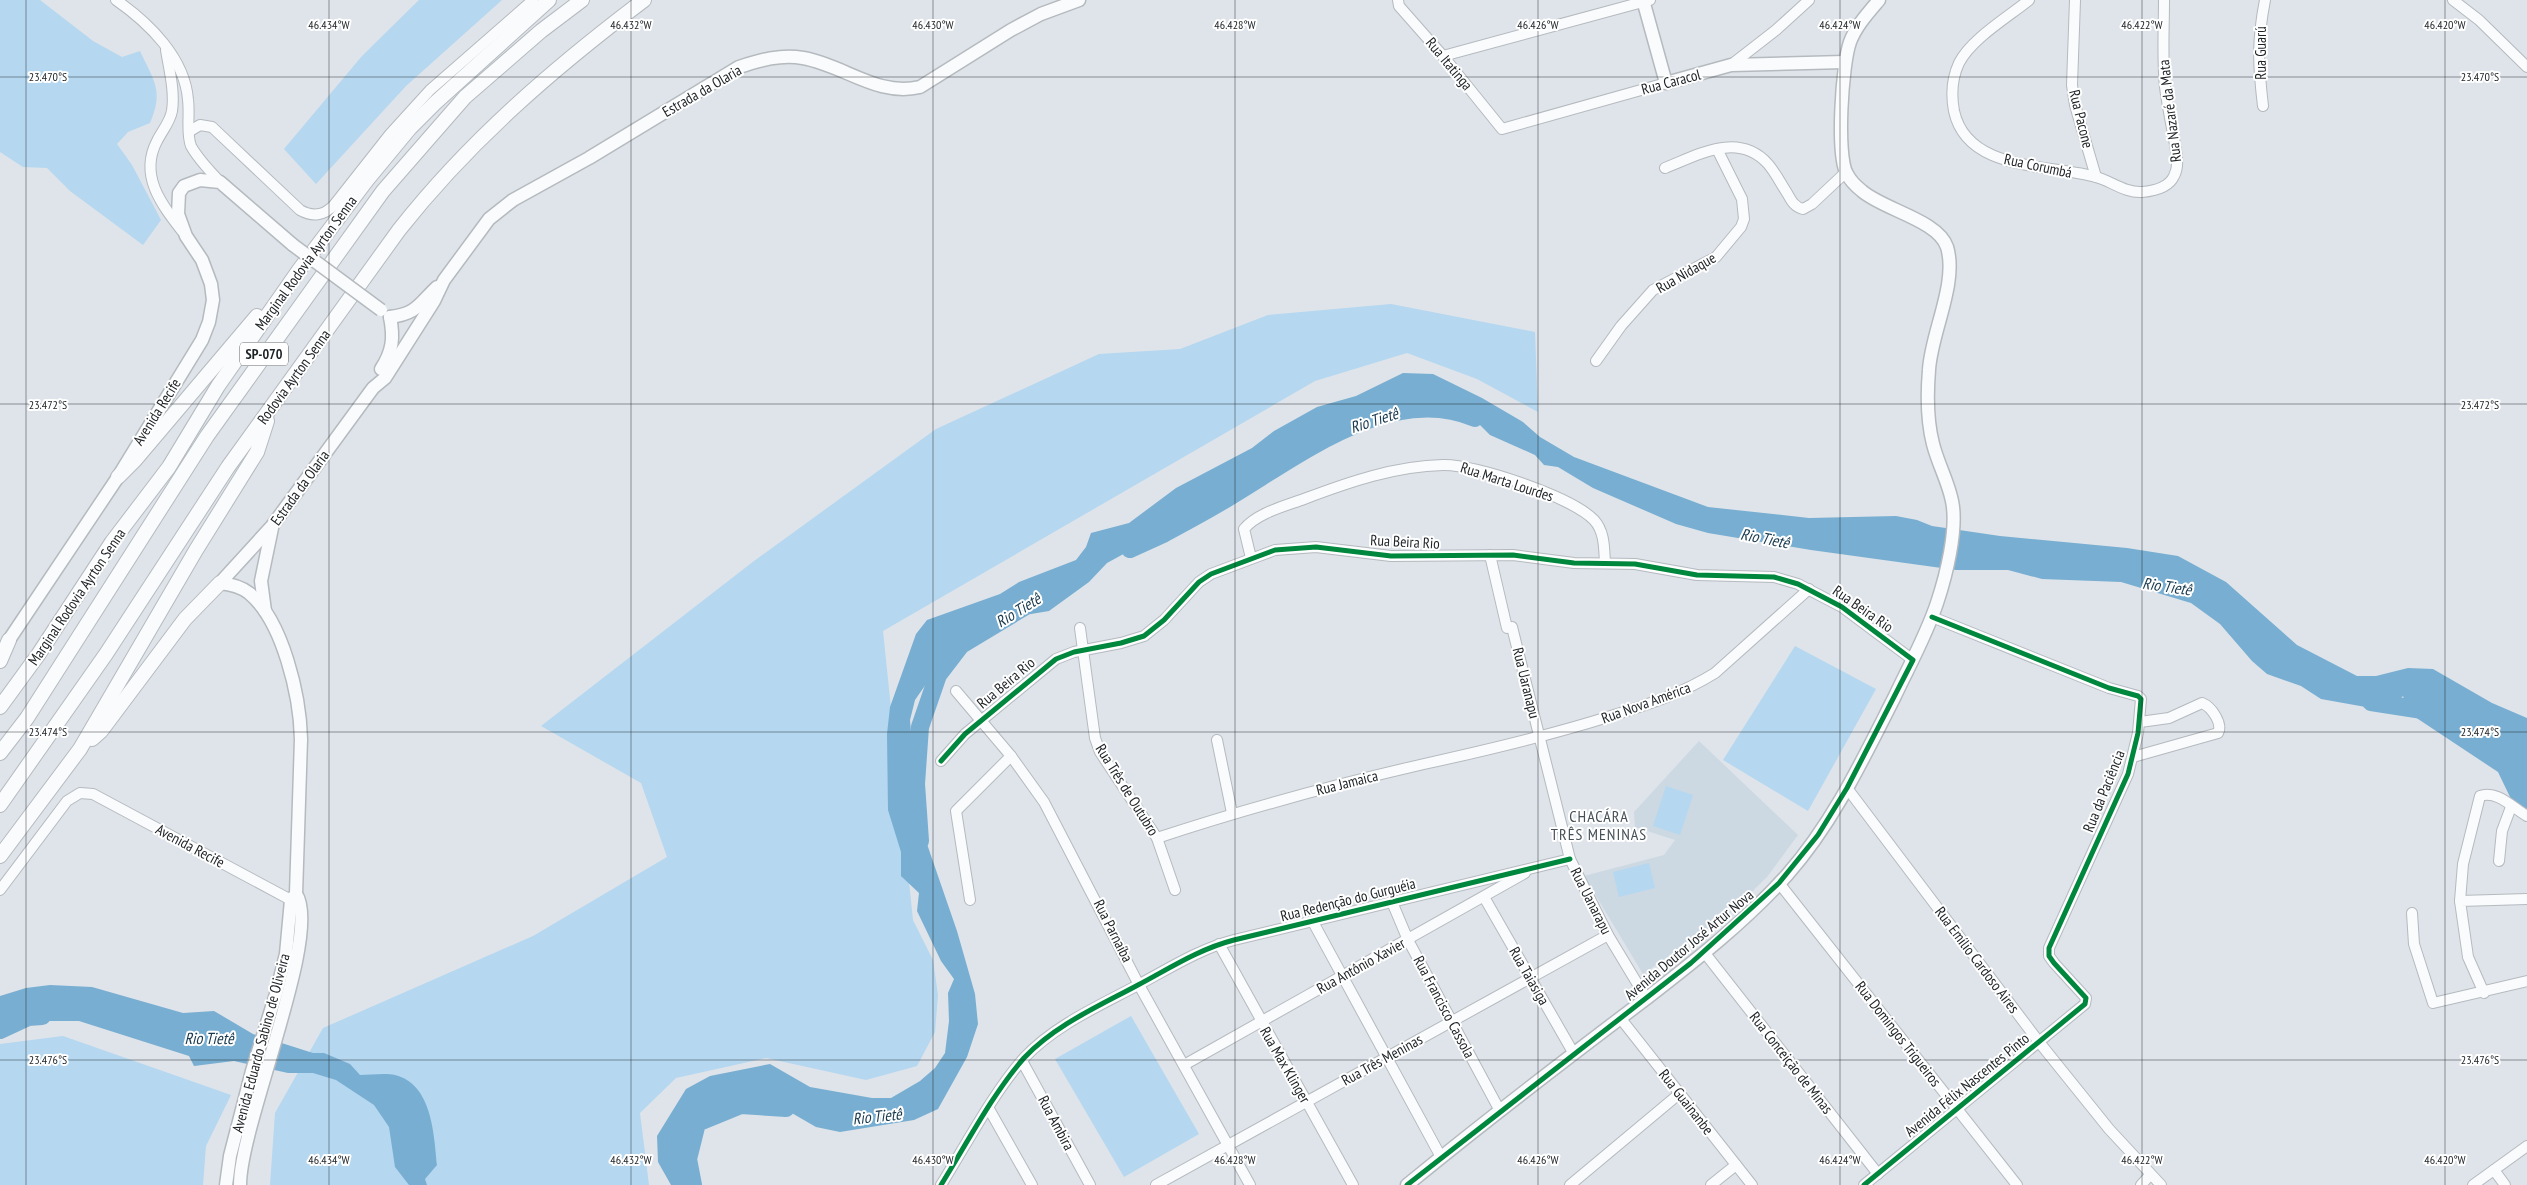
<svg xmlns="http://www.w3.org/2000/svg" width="2527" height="1185" font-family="'PT Sans Narrow',sans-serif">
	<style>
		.built { fill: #ccd8e2 }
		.green { fill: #b5d7f0 }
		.water { fill: #78aed1 }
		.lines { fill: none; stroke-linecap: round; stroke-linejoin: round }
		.river { stroke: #78aed1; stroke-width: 18 }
		.minor-casing { stroke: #b5babf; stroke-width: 12 }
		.major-casing { stroke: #b5babf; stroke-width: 15 }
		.highway-casing { stroke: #b5babf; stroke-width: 16 }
		.minor { stroke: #fafbfc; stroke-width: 10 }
		.major { stroke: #fafbfc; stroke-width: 12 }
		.highway { stroke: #fafbfc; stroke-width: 14 }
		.major-bridge-casing { stroke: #b5babf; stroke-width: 15; stroke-linecap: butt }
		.major-bridge { stroke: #fafbfc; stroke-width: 12 }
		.cycleway-casing { stroke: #fff; stroke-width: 8 }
		.cycleway { stroke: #00873e; stroke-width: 5 }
		.ticks { fill: none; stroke: #1d2225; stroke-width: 1; stroke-opacity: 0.45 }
		.labels { text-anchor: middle; stroke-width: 4; stroke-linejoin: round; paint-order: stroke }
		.shield { fill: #fff; stroke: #616466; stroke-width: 1 }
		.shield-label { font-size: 14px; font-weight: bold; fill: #1d2225 }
		.street-label { font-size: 15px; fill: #1d2225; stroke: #fff }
		.water-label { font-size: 16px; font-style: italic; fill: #17384d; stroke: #fff }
		.neighbourhood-label { font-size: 16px; letter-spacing: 1px; fill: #465057; stroke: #fff }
		.ticks-label { font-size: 12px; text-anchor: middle; fill: #1d2225; stroke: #fff; stroke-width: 4; stroke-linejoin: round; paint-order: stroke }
	</style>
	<rect width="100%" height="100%" fill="#dee4ea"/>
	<path class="built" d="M1699,741L1798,835L1767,877L1728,915L1643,974L1584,876L1664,855L1675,840L1635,827L1634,812Z"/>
	<g class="green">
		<path d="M0,0H40L93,41L122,57L140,51C154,81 164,91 150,123L128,132L117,144L132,165L161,220L143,245L70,191L47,168L23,167L0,152Z"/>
		<path d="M419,0H502L406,86L316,184L284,149L362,56Z"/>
		<path d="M1391,304L1535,332L1538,412L1477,379L1407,353L1315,381L883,631L913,920L933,960L938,995L935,1032L917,1066L866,1080L766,1058L676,1078L640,1113L649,1185H270L275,1113L323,1028L533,936L667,857L641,783L541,726L754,561L936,429L1099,354L1180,349L1268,315Z"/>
		<path d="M1795,646L1876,689L1808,811L1723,760Z"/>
		<path d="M1666,786L1693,795L1680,835L1653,826Z"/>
		<path d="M1649,863L1655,888L1619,897L1613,872Z"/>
		<path d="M1131,1016L1199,1134L1124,1177L1055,1059Z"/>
		<path d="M63,1036L231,1095L206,1146L203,1185H0V1044Z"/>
	</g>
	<g class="water">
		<path d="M1403,373L1433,374L1482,398L1523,422L1540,437L1574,457L1708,507L1809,518L1896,516L1917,520L1932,526L2000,536L2127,548L2178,556L2226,582L2297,645L2357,676H2376L2408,668L2433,669L2492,703L2527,718V809L2511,799L2498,772L2409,713L2403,696L2388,711L2321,699L2301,686L2267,674L2252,661L2220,624L2191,603L2121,582L2042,579L2008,570H1956L1811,550L1708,533L1676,524L1593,488L1558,467L1544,465L1535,455L1490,435L1478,423L1455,412L1447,404C1428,400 1406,400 1391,415L1355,419L1346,432L1321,449L1300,446L1162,533L1107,563L1089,582L1049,611L1001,619L951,648L915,700L910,720L918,818L957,931L975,994L978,1024L967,1057L938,1109L914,1120L840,1132L816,1127L790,1112L762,1106L743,1105L715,1109L699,1119L690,1133L689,1153L694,1177L699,1185H671L658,1162L657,1136L686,1089L710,1076L770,1064L810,1087L872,1098H891L920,1081L935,1068L945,1053L949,1021L948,993L954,979L941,961L917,911L919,893L901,876V852L888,810L887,734L890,707L916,634L927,620L1000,594L1019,582L1076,560L1086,547L1091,533L1129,523L1176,488L1252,448L1274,431L1317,407L1356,396Z"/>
		<path d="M50,985L92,987L183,1013L214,1011L253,1034L313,1053H324L350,1064L360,1075C371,1075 385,1073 395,1075C432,1084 434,1134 437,1165L425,1179L427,1185H409L395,1167L389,1127L374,1105L336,1080L313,1073H288L234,1061L194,1066L189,1056L79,1021H17L0,1033V996L26,988Z"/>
	</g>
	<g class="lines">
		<g class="river">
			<path d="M1130,549L1163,534C1185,522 1208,510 1229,497C1298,456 1391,382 1475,418"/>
			<path d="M2371,702L2429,711"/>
			<path d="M920,841L916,784L920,727L938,675L961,645L1024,607"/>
			<path d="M0,1030L28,1017L42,1016"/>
			<path d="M693,1185L688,1159L697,1123L741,1105L786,1108"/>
		</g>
		<defs>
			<g id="minor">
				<path d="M116,0C149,23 185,58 188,100C190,114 186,134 191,146C198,159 210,171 220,182"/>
				<path d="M1398,0L1399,6L1443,56L1502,129L1666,83"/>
				<path d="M2029,0C2008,17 1971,39 1959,63C1952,78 1951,95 1954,111C1967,172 2050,164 2096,177C2111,181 2125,193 2142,192C2154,191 2169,187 2174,176C2180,165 2176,151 2174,139C2171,122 2167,104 2165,87C2162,58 2164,29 2164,0"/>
				<path d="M2075,0L2072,85L2075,105L2096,177"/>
				<path d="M2453,0L2479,20L2527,67"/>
				<path d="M166,50C169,69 175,91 172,111C170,122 162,131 157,141C139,175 161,204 182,231"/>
				<path d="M1443,56L1650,0"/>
				<path d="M1731,65L1776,30L1809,0"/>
				<path d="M2263,106C2258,64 2257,41 2265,0"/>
				<path d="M190,131L200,125L212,127L300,210C312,217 324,216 334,205L390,134L430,90L533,0"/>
				<path d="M1665,168C1698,155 1738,131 1768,164C1775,172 1781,184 1787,193C1791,200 1794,207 1803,209L1812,204L1845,173"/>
				<path d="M1596,361L1621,326L1653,290L1716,257L1741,227L1744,219L1742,199L1717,149"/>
				<path d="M1490,555L1507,628"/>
				<path d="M1251,558L1244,529C1257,513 1285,506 1304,499C1349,482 1395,466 1443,465C1475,464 1572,497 1594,520C1605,532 1604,549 1605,563"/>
				<path d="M1512,627L1570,859L1608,935L1646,998"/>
				<path d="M1080,628L1095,738L1100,752L1157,838L1175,890"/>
				<path d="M956,691L1011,756L1044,802L1139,985L1250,1185"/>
				<path d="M1217,740L1232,813"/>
				<path d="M2133,757L2218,733C2223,724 2212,707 2202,703L2169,718L2140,722"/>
				<path d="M941,761L965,734L1056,659L1074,652L1121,643L1144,636L1164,620L1199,582L1211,574L1275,550L1316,547L1391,556L1513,555L1574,563L1635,564L1697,575L1774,577L1798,584L1842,607L1913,660"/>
				<path d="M1847,788L2039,1042L2109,1129L2161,1185"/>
				<path d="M1157,838C1245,809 1333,785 1424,764C1488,750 1548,736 1611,716C1647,705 1683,693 1715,673L1809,589"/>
				<path d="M2499,861L2502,831L2511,807"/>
				<path d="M1779,883L2017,1185"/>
				<path d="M0,890L67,801L80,793L93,794L291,900L298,901"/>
				<path d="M1484,897L1574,1054"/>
				<path d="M970,900L956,811L1011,756"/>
				<path d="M2460,901L2463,864L2480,796C2497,790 2512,807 2527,816"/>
				<path d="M1392,902L1408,940L1500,1111"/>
				<path d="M2412,913L2414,944L2433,1003L2527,981"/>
				<path d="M1313,922L1441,1157"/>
				<path d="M1219,944L1353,1185"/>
				<path d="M1704,952L1878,1174"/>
				<path d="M2484,993L2468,957L2460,901L2527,899"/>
				<path d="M1621,1019L1752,1185"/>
				<path d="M1022,1061L1090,1185"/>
				<path d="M1184,1065L1525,873"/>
				<path d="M989,1109L1032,1185"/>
				<path d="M2494,1170L2505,1185"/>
				<path d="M941,1185C966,1145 993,1093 1024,1058C1055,1025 1099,1006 1138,985C1170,968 1199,949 1234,940L1570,859"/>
				<path d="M1156,1185L1608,935"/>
				<path d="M1570,1185L1679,1094"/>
				<path d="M1711,1185L1736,1165"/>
				<path d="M1864,1185L2085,1004L2086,998L2054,963L2049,956V948L2128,774L2138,733L2141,699L2138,696L2109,688L1932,617"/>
				<path d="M2141,1185L2150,1175"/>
				<path d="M2473,1185L2527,1146"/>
			</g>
			<g id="major">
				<path d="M1643,0L1666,83L1731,65L1844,62"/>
				<path d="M390,317C417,314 419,304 437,287"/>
				<path d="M381,369C393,351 394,337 390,317"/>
				<path d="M220,583L272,526L373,388L385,378L434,301L444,280L489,219L513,200L589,158L739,67C760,60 781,54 803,58C844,65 877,97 920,87L1011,30L1041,14L1079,0"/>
				<path d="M220,583C230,584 240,586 249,593C283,621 300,696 301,739L296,894L291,900L286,954L276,994L252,1071L230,1156L226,1185"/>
				<path d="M265,611L261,581L272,528"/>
				<path d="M9,640L118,477L202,340L209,322L213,300L211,284L202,260L186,236L178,214L179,193L184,186L200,180L220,182L293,245"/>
				<path d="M240,1185C240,1124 323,933 296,894"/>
				<path d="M1407,1185C1485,1121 1566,1059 1647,998C1696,960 1746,921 1787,875C1833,823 1863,759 1894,698C1909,666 1926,636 1937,603C1946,576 1958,529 1952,501C1948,481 1938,464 1933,444C1927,421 1927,394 1929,370C1931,333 1958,283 1947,247C1938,220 1884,210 1862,191C1857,187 1850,180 1847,174C1836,156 1842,64 1850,42C1856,26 1868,13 1879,0"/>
			</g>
			<g id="highway">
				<path d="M118,477L135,460L257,316"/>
				<path d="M0,661L9,640"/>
				<path d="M0,707L38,655L112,542L169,467L218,386L299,270L367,180L410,128L435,103L549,0"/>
				<path d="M92,739L101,731L185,619L220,583"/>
				<path d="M0,753L27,718L207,436L383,191L465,97L541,31L582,0"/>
				<path d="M0,805L106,654L228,467L399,230C469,141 554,68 644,0"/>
				<path d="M0,856L80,749L196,550L257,452L267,421"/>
			</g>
		</defs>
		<use href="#minor" class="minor-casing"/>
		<use href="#major" class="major-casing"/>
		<use href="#highway" class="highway-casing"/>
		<use href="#minor" class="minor"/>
		<use href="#major" class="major"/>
		<use href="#highway" class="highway"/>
		<defs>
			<path id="major-bridge" d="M293,245L381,310"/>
		</defs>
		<use href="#major-bridge" class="major-bridge-casing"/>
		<use href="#major-bridge" class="major-bridge"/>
		<defs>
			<g id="cycleway">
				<path d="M941,761L965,734L1056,659L1074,652L1121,643L1144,636L1164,620L1199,582L1211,574L1275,550L1316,547L1391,556L1513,555L1574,563L1635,564L1697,575L1774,577L1798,584L1842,607L1913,660L1847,788L1818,835L1779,883L1691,963L1407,1185"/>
				<path d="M941,1185C966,1145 993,1093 1024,1058C1055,1025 1099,1006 1138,985C1170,968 1199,949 1234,940L1570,859"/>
				<path d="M1864,1185L2085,1004L2086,998L2054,963L2049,956V948L2128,774L2138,733L2141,699L2138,696L2109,688L1932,617"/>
			</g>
		</defs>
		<use href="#cycleway" class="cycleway-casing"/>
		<use href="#cycleway" class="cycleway"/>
	</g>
	<path class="ticks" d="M26,0V1185M329,0V1185M631,0V1185M933,0V1185M1235,0V1185M1538,0V1185M1840,0V1185M2142,0V1185M2445,0V1185M0,77H2527M0,404H2527M0,732H2527M0,1060H2527"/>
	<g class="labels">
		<rect class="shield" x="240" y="342.5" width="48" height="23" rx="4"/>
		<g class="shield-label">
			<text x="264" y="359">SP-070</text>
		</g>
		<g class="street-label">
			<text transform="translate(2261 53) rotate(-90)" y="5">Rua Guarú</text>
			<text transform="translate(1449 64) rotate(50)" y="5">Rua Itatinga</text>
			<text transform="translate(1671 82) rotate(-15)" y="5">Rua Caracol</text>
			<text transform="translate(702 91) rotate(-30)" y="5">Estrada da Olaria</text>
			<text transform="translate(2170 111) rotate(-97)" y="5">Rua Nazaré da Mata</text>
			<text transform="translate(2081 119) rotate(76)" y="5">Rua Pacone</text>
			<text transform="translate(2038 166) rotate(12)" y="5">Rua Corumbá</text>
			<text transform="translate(306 263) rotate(-54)" y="5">Marginal Rodovia Ayrton Senna</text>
			<text transform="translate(1686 273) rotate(-30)" y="5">Rua Nidaque</text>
			<text transform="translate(294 377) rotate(-54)" y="5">Rodovia Ayrton Senna</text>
			<text transform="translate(157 412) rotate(-58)" y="5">Avenida Recife</text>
			<text transform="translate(1507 482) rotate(18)" y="5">Rua Marta Lourdes</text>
			<text transform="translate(300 488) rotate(-54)" y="5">Estrada da Olaria</text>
			<text transform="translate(1405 542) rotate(3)" y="5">Rua Beira Rio</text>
			<text transform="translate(77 597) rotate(-56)" y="5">Marginal Rodovia Ayrton Senna</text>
			<text transform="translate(1863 609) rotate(35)" y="5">Rua Beira Rio</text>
			<text transform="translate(1006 683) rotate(-40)" y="5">Rua Beira Rio</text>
			<text transform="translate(1526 683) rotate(76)" y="5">Rua Uaranapu</text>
			<text transform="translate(1646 703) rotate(-20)" y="5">Rua Nova América</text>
			<text transform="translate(1347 783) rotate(-14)" y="5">Rua Jamaica</text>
			<text transform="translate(1127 790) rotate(58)" y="5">Rua Três de Outubro</text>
			<text transform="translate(2104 791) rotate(-68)" y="5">Rua da Paciência</text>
			<text transform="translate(190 846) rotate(28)" y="5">Avenida Recife</text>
			<text transform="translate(1348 900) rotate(-14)" y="5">Rua Redenção do Gurguéia</text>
			<text transform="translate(1591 901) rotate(63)" y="5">Rua Uanarapu</text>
			<text transform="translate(1113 931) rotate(63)" y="5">Rua Parnaíba</text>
			<text transform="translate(1689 945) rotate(-40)" y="5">Avenida Doutor José Artur Nova</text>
			<text transform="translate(1977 960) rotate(53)" y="5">Rua Emílio Cardoso Aires</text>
			<text transform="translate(1361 966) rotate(-29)" y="5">Rua Antônio Xavier</text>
			<text transform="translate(1529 976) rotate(60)" y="5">Rua Taiasiga</text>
			<text transform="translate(1444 1007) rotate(62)" y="5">Rua Francisco Cassola</text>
			<text transform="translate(1898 1034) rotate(52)" y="5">Rua Domingos Trigueiros</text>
			<text transform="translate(261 1043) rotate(-75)" y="5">Avenida Eduardo Sabino de Oliveira</text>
			<text transform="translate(1382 1060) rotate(-29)" y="5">Rua Três Meninas</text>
			<text transform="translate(1791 1063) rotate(52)" y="5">Rua Conceição de Minas</text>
			<text transform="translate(1285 1065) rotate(60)" y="5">Rua Max Klinger</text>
			<text transform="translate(1967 1085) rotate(-39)" y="5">Avenida Félix Nascentes Pinto</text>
			<text transform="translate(1686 1102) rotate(52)" y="5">Rua Guainanbe</text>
			<text transform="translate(1056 1123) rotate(62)" y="5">Rua Ambira</text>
		</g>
		<g class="water-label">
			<text transform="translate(1374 420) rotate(-18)" y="6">Rio Tietê</text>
			<text transform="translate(1765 538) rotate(11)" y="6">Rio Tietê</text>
			<text transform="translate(2167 586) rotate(8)" y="6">Rio Tietê</text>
			<text transform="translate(1018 610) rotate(-32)" y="6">Rio Tietê</text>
			<text x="209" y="1044">Rio Tietê</text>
			<text transform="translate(877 1116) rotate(-6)" y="6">Rio Tietê</text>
		</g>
		<g class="neighbourhood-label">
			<text x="1599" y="822">CHACÁRA<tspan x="1599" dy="18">TRÊS MENINAS</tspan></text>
		</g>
	</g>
	<g class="ticks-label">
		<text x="329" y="29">46.434°W</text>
		<text x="631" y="29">46.432°W</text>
		<text x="933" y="29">46.430°W</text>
		<text x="1235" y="29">46.428°W</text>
		<text x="1538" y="29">46.426°W</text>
		<text x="1840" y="29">46.424°W</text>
		<text x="2142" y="29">46.422°W</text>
		<text x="2445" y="29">46.420°W</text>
		<text x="48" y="81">23.470°S</text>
		<text x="2480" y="81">23.470°S</text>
		<text x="48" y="409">23.472°S</text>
		<text x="2480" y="409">23.472°S</text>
		<text x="48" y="736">23.474°S</text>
		<text x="2480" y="736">23.474°S</text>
		<text x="48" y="1064">23.476°S</text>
		<text x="2480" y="1064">23.476°S</text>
		<text x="329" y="1164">46.434°W</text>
		<text x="631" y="1164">46.432°W</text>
		<text x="933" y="1164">46.430°W</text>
		<text x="1235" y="1164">46.428°W</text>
		<text x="1538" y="1164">46.426°W</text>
		<text x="1840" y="1164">46.424°W</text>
		<text x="2142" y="1164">46.422°W</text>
		<text x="2445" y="1164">46.420°W</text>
	</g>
</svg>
